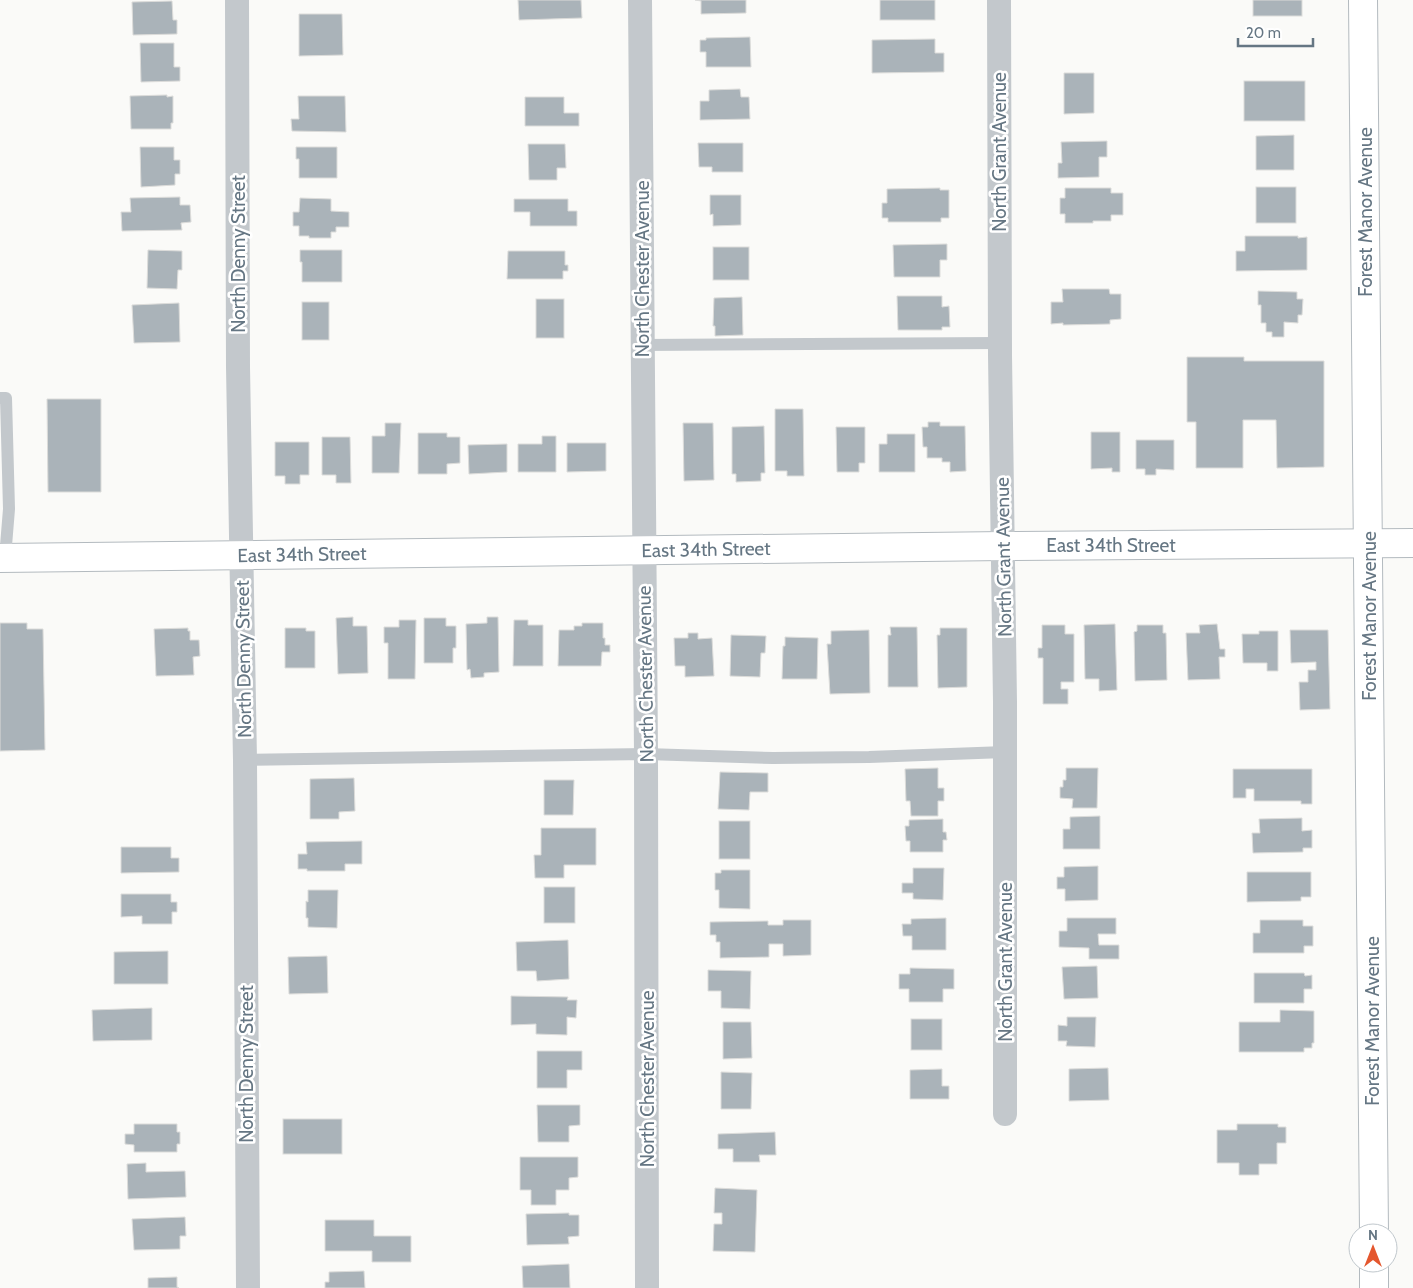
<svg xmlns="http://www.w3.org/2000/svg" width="1413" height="1288" font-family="Cabin,sans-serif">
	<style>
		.building { fill: #aab3b9; stroke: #dcdcda }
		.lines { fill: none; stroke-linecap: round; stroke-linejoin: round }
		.secondary-casing { stroke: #b3babf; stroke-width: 30 }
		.lane { stroke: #c3c8cc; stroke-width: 12 }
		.street { stroke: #c3c8cc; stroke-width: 24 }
		.secondary { stroke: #fff; stroke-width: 28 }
		.labels { text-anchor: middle; stroke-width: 5; stroke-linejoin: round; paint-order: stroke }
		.street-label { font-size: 19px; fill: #657683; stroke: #fff }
	</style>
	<rect width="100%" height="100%" fill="#fafaf8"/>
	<g class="building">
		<path d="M518,0H581L582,18L519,20Z"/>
		<path d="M695,0H746V13L701,14V1Z"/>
		<rect x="880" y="0" width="55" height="20"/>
		<rect x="1253" y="0" width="49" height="16"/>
		<path d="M172,1L173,20H177V34L133,35L132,2Z"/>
		<path d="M299,14H342L343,55L299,56Z"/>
		<path d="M750,37L751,67H706V52H700V40H706V38Z"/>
		<path d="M935,39V53H944V72L872,73V40Z"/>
		<path d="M140,43H174V67H180V81L141,82Z"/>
		<path d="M1064,73H1094V113L1064,114Z"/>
		<rect x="1244" y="81" width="61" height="40"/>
		<path d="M740,89L741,97H749L750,119L700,120V101H709V90Z"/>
		<path d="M167,95V97L173,96V123H171V129H131L130,96Z"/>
		<path d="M298,96H345L346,132L292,131L291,119H299Z"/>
		<path d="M525,97H564V113H579V126H525Z"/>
		<path d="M1294,135V170H1256V136Z"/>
		<path d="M1107,141V157H1099V177L1058,178V163H1062L1061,142Z"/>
		<path d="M698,143H743V172H712V167H699Z"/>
		<path d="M528,144H565L566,168H557V180H529Z"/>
		<path d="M140,147H174V160H180V174H175V185L141,187Z"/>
		<path d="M296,147H337V178H299V159H296Z"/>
		<rect x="1256" y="187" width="40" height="36"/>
		<path d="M940,188V190H949V218H941V222H888V218H882V203H887V189Z"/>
		<path d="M1065,188H1111V193H1123V215H1111V221H1093V223H1065V214H1060V198H1065Z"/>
		<path d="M710,195H741V225L713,226V214L710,215Z"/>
		<path d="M180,197V205H190L191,222L181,223L182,230L122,231L121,212H131L130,198Z"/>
		<path d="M300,198L331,199V211L349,212V227H336V232H331V238H309V236H299V226H293V212H299Z"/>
		<path d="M514,199H568V211H577V226H530V212H514Z"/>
		<path d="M1245,236H1298V238L1307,237V270L1236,271V251H1245Z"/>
		<path d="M947,244V260H940V277H894L893,245Z"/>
		<rect x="713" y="247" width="36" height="33"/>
		<path d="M148,250L182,251V270H178L177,289L147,288Z"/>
		<path d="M300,250H342V282H302V262H300Z"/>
		<path d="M508,251H565V265H568V271H563V279H507Z"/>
		<path d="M1062,289H1109L1110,294H1121V319L1110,320V324L1063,325V323L1051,324V302H1063Z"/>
		<path d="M1258,291L1297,292V299H1303L1302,315H1298V323L1284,322V337H1272V332H1266V323H1261V305H1258Z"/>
		<path d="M897,296H942V307L949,306L950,327H942V330H898Z"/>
		<path d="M742,297L743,335L715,336V326H713L714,298Z"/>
		<rect x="536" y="299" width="28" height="39"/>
		<rect x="302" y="302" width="27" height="38"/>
		<path d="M179,303L180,342L134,343L132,305Z"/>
		<path d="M1187,357H1244V361H1324V467L1277,468L1276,420H1243V468H1196V422H1187Z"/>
		<path d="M47,399H101V492H48Z"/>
		<path d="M775,409H803L804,476H787V471H775Z"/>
		<path d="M928,422H940V426H965L966,471L950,472V462H942V458H927V447H923L922,427H928Z"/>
		<path d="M385,423H401L399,473H372V436H385Z"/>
		<path d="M683,423H713L714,480L684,481Z"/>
		<path d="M764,426L765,473H761V481L736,482V474H732V427Z"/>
		<path d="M836,427H865V463H859V472H837Z"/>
		<path d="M1091,432H1120V472H1112V468L1091,469Z"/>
		<path d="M418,433H447V437H460V463L447,464V474H418Z"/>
		<path d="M887,434H915V472H879V444H887Z"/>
		<path d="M542,436H556V472H518V444H542Z"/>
		<path d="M322,437H350L351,483H336V475H322Z"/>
		<path d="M1136,440H1174V470L1156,469V475H1145V469H1136Z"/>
		<path d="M275,442H309V475H300V484H285V476H275Z"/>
		<path d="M567,443H606V471L567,472Z"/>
		<path d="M507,444V472L469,474L468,445Z"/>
		<path d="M353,617V626H367L368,673L338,674L336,618Z"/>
		<path d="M487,617H498L499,672L484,673V677L471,678L470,669L467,670L466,624L487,623Z"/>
		<path d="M424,618H446V626H456V648H453V663H424Z"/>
		<path d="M399,620H416L415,679H388V643H384V627H399Z"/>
		<path d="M514,620H528V625H543V666H513Z"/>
		<path d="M0,623H27V629H43L45,750L0,751Z"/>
		<path d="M582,623H603V638H605V645H610V652H602L601,666H558L559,630H574V626H582Z"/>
		<path d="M1115,624L1117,690L1099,691V679H1085L1084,625Z"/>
		<path d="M1217,624L1220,649H1225V657H1219L1220,679L1188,680L1186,633H1200L1199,625Z"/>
		<path d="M1042,625H1065V634H1074V682H1061V689H1068V704H1043V658H1038V648H1042Z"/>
		<path d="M1137,625H1163V633H1166L1167,680L1135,681L1134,632L1137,631Z"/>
		<path d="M890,627H917L918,687H888V635H891Z"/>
		<path d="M188,628V631H190V640H199L200,656L193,657L194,675L156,676L154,629Z"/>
		<path d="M285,628H306V631H315V668H285Z"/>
		<path d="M940,628H967V687L938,688L937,635H940Z"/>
		<path d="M869,630L870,693L830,694L827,644H831V631Z"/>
		<path d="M1290,630H1328L1330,709L1300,710L1299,682H1308V670H1316V662L1291,663Z"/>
		<path d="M1259,631H1278V671H1267V663H1243L1242,634H1259Z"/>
		<path d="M688,633H698V639L712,638L714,676L685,677V666H675L674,638H688Z"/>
		<path d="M731,635L766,636L765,653H761L760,677L730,676Z"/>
		<path d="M785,637L818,638L817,679H782L783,646H785Z"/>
		<path d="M938,768V788H944V801H938V816H911L910,801H906L905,769Z"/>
		<path d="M1066,768H1098L1097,808H1072L1073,799L1060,798V787H1063V780H1066Z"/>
		<path d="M1233,769H1312V804H1301V801H1254V789H1246V798H1233Z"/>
		<path d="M720,772L768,773V792H750L749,810L718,809Z"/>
		<path d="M354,778L355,811L339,812V819H310V779Z"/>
		<path d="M544,780H574L573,815H544Z"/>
		<path d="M1100,816V849H1063V829H1070V817Z"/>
		<path d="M1302,818V831L1312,830V848H1303V852L1253,853L1252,833H1260L1259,819Z"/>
		<path d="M943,819V832H946L947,840H943V852H910V841H906L905,826H909V820Z"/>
		<rect x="719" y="821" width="31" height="38"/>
		<path d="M541,828H596V865H564V878H535L534,855H541Z"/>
		<path d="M362,841V864H345V871H307V869H298V854H307L306,842Z"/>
		<path d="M121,847H171V858H179V872L121,873Z"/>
		<path d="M1098,866V900L1065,901V889H1057V877H1064V867Z"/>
		<path d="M913,868H944L943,900L913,899V893H902V883H913Z"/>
		<path d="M721,870H750V909L719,908V890H715V873H721Z"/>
		<path d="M1247,872H1311V897H1301V901L1247,902Z"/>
		<rect x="544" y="887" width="31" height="36"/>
		<path d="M308,890H338L337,928L308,927V918H306V901L308,902Z"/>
		<path d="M121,894H171V902H177V912H172V924H142V916L121,917Z"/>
		<path d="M946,918V950H912V936H903L902,924H911V919Z"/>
		<path d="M1067,918H1116V934H1098L1099,945H1119V959H1089V948L1059,947V931H1067Z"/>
		<path d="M783,920H811V955L783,956V944H769V957L720,958V942H716V935H710V922L768,921V925H783Z"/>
		<path d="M1260,920H1303V926H1313V946H1304V953H1253V933H1260Z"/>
		<path d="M568,940L569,979L537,981L536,971H517L516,942Z"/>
		<path d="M168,951V984H114V952Z"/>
		<path d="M327,956L328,993L289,994L288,957Z"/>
		<path d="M1097,966L1098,998L1064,999L1062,967Z"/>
		<path d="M910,968L954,969V989H943V1002H909V989H899V974H910Z"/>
		<path d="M708,970L751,971L750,1009L721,1008V991H708Z"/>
		<path d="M1254,973H1304L1305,976L1312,975V989H1304V1003H1254Z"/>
		<path d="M511,996L568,997L567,1000H577L576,1018L567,1017V1035L536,1034V1024L511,1025Z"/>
		<path d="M152,1008V1040L93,1041L92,1010Z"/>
		<path d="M1280,1010L1314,1011V1043H1312V1048H1304V1052H1239V1022H1280Z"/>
		<path d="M1067,1017H1096L1095,1047L1066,1046L1067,1041H1058V1025L1067,1026Z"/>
		<rect x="911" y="1019" width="31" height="31"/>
		<path d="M723,1022H751L752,1058L723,1059Z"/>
		<path d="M537,1051H582V1070H567V1088H537Z"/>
		<path d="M1108,1068L1109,1100L1069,1101V1069Z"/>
		<path d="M942,1069V1086H949V1099H910V1070Z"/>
		<path d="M721,1072L752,1073L751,1109H721Z"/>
		<path d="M537,1105H580V1125L569,1126V1142H538Z"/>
		<rect x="283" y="1119" width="59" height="35"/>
		<path d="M134,1124H177V1132H180V1144H177V1152H134V1145L125,1144V1134H134Z"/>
		<path d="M1237,1124H1278V1127H1286V1143H1277V1164H1259V1175H1239V1163H1217V1130H1237Z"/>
		<path d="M775,1132L776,1155H759L760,1162H733V1149H718V1134Z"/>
		<path d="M520,1157H578V1177L569,1178V1190H556V1205H531V1190H520Z"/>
		<path d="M146,1163V1172L185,1171L186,1197L128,1199L127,1164Z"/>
		<path d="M715,1188L757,1190L755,1252L713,1251L714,1224H722V1213H714Z"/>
		<path d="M569,1213V1215H579V1236L568,1237L569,1244L527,1245L526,1214Z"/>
		<path d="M185,1217L186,1236H180V1249L134,1250L132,1219Z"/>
		<path d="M325,1220H374V1236H411V1262H372V1251H325Z"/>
		<path d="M569,1264L570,1288H523L522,1266Z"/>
		<path d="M364,1271L365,1288H325V1282H329V1272Z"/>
		<path d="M177,1277V1287L179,1288H148V1278Z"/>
	</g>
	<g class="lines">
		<defs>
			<g id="secondary">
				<path d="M1363,0L1374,1233"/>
				<path d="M0,558L1004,546L1413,543"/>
				<path d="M1374,1263V1288"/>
			</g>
		</defs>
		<use href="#secondary" class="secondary-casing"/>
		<g class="lane">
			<path d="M642,345L1000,343"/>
			<path d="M0,398H6L9,509L5,558"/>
			<path d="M245,760L646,754L773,758L869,757L1005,752"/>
		</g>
		<g class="street">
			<path d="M237,0L238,367L245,760L248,1288"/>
			<path d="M640,0L646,754L647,1288"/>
			<path d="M999,0L1000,355L1005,702V1114"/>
		</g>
		<use href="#secondary" class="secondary"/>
	</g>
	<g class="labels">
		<g class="street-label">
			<text transform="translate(999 152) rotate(-90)" y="7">North Grant Avenue</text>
			<text transform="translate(1365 212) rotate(-90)" y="7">Forest Manor Avenue</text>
			<text transform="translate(238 254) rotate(-90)" y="7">North Denny Street</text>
			<text transform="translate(642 269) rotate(-90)" y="7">North Chester Avenue</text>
			<text x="1111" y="552">East 34th Street</text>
			<text transform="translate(706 549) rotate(-1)" y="7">East 34th Street</text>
			<text transform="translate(302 554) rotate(-1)" y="7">East 34th Street</text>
			<text transform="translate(1003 557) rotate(-91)" y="7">North Grant Avenue</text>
			<text transform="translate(1369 616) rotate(-90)" y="7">Forest Manor Avenue</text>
			<text transform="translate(243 659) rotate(-91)" y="7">North Denny Street</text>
			<text transform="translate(645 674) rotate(-91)" y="7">North Chester Avenue</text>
			<text transform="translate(1005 962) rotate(-90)" y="7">North Grant Avenue</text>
			<text transform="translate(1372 1021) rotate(-90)" y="7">Forest Manor Avenue</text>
			<text transform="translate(246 1064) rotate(-90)" y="7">North Denny Street</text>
			<text transform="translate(647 1079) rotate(-90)" y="7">North Chester Avenue</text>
		</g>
	</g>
	<g transform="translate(1373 1248)"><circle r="24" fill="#ffffff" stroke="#c1c8cd"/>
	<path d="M0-4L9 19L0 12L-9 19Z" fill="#e4572e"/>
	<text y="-8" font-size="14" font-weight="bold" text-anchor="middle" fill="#657683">N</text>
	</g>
	<path d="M1238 38v8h75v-8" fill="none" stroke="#657683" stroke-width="2.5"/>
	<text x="1246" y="38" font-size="15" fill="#657683" stroke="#ffffff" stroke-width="4" paint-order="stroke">20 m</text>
</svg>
